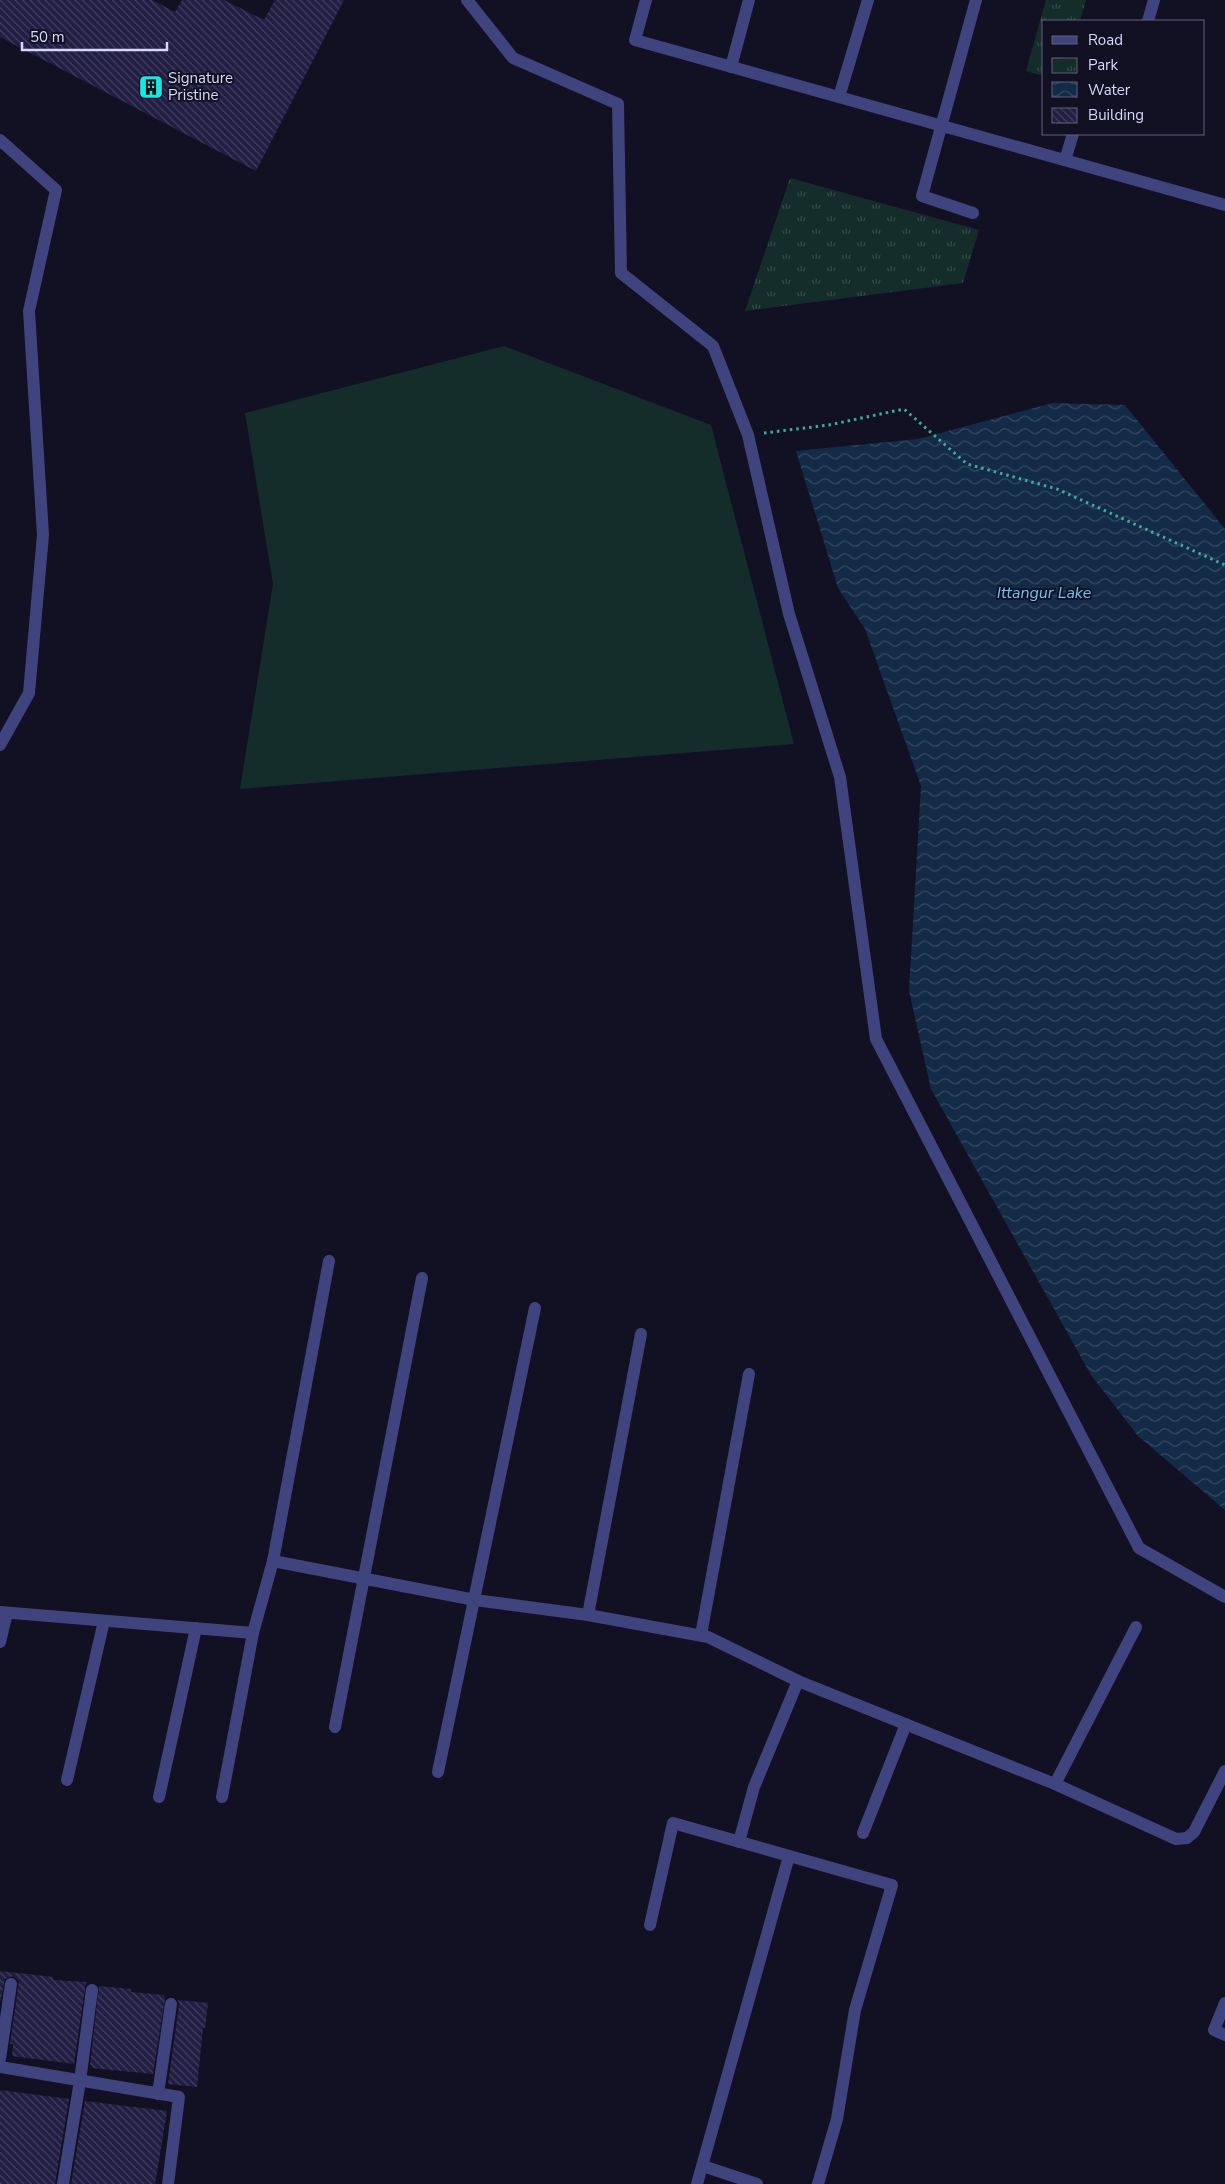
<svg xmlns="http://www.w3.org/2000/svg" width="1225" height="2184" font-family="'Nunito Sans',sans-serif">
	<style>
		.grass { fill: #142d2a }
		.park { fill: url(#park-tufts) }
		.water { fill: url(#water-waves) }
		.building { fill: url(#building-back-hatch) }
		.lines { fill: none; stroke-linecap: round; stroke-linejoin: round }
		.path { stroke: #3aac99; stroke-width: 3; stroke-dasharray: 2.5 4; stroke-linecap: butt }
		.minor { stroke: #40447e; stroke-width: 12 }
		.labels { text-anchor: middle; stroke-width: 4; stroke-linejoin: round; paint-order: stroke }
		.poi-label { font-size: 15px; fill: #d7d7fb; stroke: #121124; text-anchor: start }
		.water-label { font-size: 16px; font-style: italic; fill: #6ec3f2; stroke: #121124 }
	</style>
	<defs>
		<pattern id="park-tufts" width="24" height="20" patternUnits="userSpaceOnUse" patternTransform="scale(1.25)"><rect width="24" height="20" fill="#142d2a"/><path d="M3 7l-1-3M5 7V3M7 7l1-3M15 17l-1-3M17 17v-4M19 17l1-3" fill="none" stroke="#354b4a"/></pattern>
		<pattern id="water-waves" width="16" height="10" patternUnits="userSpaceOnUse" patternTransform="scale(1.25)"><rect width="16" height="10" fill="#132b46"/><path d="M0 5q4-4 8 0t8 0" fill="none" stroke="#354962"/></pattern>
		<pattern id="building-back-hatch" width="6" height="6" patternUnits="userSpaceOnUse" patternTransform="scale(1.25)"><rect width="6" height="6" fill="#221e43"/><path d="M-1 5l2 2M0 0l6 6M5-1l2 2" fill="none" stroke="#413e5f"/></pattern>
	</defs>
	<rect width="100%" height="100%" fill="#121124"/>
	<path class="grass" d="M504,346L711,425L794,744L240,789L273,584L245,413Z"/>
	<g class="park">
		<path d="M1046,0H1086L1080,21H1044V76L1026,71Z"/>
		<path d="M790,178L979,230L963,283L745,311Z"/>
	</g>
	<path class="water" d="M1053,403L1125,405L1225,529V1510L1138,1436L1091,1375L931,1089L909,991L921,786L865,629L838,588L796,451L918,439Z"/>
	<g class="building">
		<path d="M0,0H152L175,12L182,0H224L264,20L275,0H344L256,171L0,37Z"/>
		<path d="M0,1971L53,1977V1980L86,1982L74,2064L12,2056L13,2044H10L19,1981L13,1976L5,1979L0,2003Z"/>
		<path d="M99,1986L131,1989V1992L164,1995L165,1999L153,2074L92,2068V2066L90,2065Z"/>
		<path d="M178,2000L208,2003L205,2028H203L197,2087L168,2084L179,2005Z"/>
		<path d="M0,2090L69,2099L55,2184H0Z"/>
		<path d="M85,2101L167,2111L155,2184H71Z"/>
	</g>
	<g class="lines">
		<path class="path" d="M764,433L829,425L904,409L967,464L1057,489L1225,565"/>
		<g class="minor">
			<path d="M467,0L513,58L618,104L621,273L713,346L748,435L789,614L840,777L876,1039L1139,1548L1225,1597"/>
			<path d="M646,0L635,40L1225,205"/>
			<path d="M1148,21L1154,0"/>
			<path d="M731,67L749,0"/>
			<path d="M839,97L868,0"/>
			<path d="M0,140L56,190L29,311L43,535L29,693L0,745"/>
			<path d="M1065,160L1073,134"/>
			<path d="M973,213L922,196L976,0"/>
			<path d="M273,1561L475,1600L588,1615L708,1637L798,1681L1055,1784L1176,1839L1187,1838L1194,1832L1225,1771"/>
			<path d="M0,1612L253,1633"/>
			<path d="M588,1615L641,1334"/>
			<path d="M701,1635L749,1374"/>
			<path d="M0,1642L7,1613"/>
			<path d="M335,1727L422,1278"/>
			<path d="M438,1772L535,1308"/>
			<path d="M67,1780L104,1621"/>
			<path d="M1055,1784L1136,1627"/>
			<path d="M159,1797L196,1628"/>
			<path d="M222,1797L253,1633L273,1561L329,1261"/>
			<path d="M863,1833L906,1724"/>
			<path d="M739,1842L754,1787L798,1681"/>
			<path d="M650,1925L673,1823L892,1885L855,2010L837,2119L818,2184"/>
			<path d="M1225,2003L1214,2030L1225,2035"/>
			<path d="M0,2059L11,1984"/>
			<path d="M0,2067L179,2097L168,2184"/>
			<path d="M158,2094L171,2004"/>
			<path d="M703,2166L757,2184"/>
			<path d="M63,2184L80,2081L92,1990"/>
			<path d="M697,2184L789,1856"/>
		</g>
	</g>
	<defs>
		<symbol id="building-square" viewBox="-11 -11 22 22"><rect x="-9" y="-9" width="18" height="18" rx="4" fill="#15e9e8" stroke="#121124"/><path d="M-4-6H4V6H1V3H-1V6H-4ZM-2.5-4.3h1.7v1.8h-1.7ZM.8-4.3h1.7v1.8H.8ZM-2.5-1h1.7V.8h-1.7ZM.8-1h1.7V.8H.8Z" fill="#111"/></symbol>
	</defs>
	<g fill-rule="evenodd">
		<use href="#building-square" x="137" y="73" width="28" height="28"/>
	</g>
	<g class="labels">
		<g class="poi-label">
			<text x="168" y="83">Signature<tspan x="168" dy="17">Pristine</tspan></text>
		</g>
		<g class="water-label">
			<text x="1044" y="598">Ittangur Lake</text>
		</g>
	</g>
	<rect x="1042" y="20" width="162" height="115" fill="#121124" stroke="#61607a"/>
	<rect x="1052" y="36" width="25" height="8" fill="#40447e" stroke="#61607a"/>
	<text x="1088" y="45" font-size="15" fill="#d7d7fb">Road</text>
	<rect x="1052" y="58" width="25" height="15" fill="url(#park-tufts)" stroke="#61607a"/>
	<text x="1088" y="70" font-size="15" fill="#d7d7fb">Park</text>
	<rect x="1052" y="82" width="25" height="15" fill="url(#water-waves)" stroke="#61607a"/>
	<text x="1088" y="95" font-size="15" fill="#d7d7fb">Water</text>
	<rect x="1052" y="108" width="25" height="15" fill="url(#building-back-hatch)" stroke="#61607a"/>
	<text x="1088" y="120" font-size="15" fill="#d7d7fb">Building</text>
	<path d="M22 42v8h145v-8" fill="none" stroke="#d7d7fb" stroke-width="2.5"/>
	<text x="30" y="42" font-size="15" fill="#d7d7fb" stroke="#121124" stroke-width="4" paint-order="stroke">50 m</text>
</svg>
